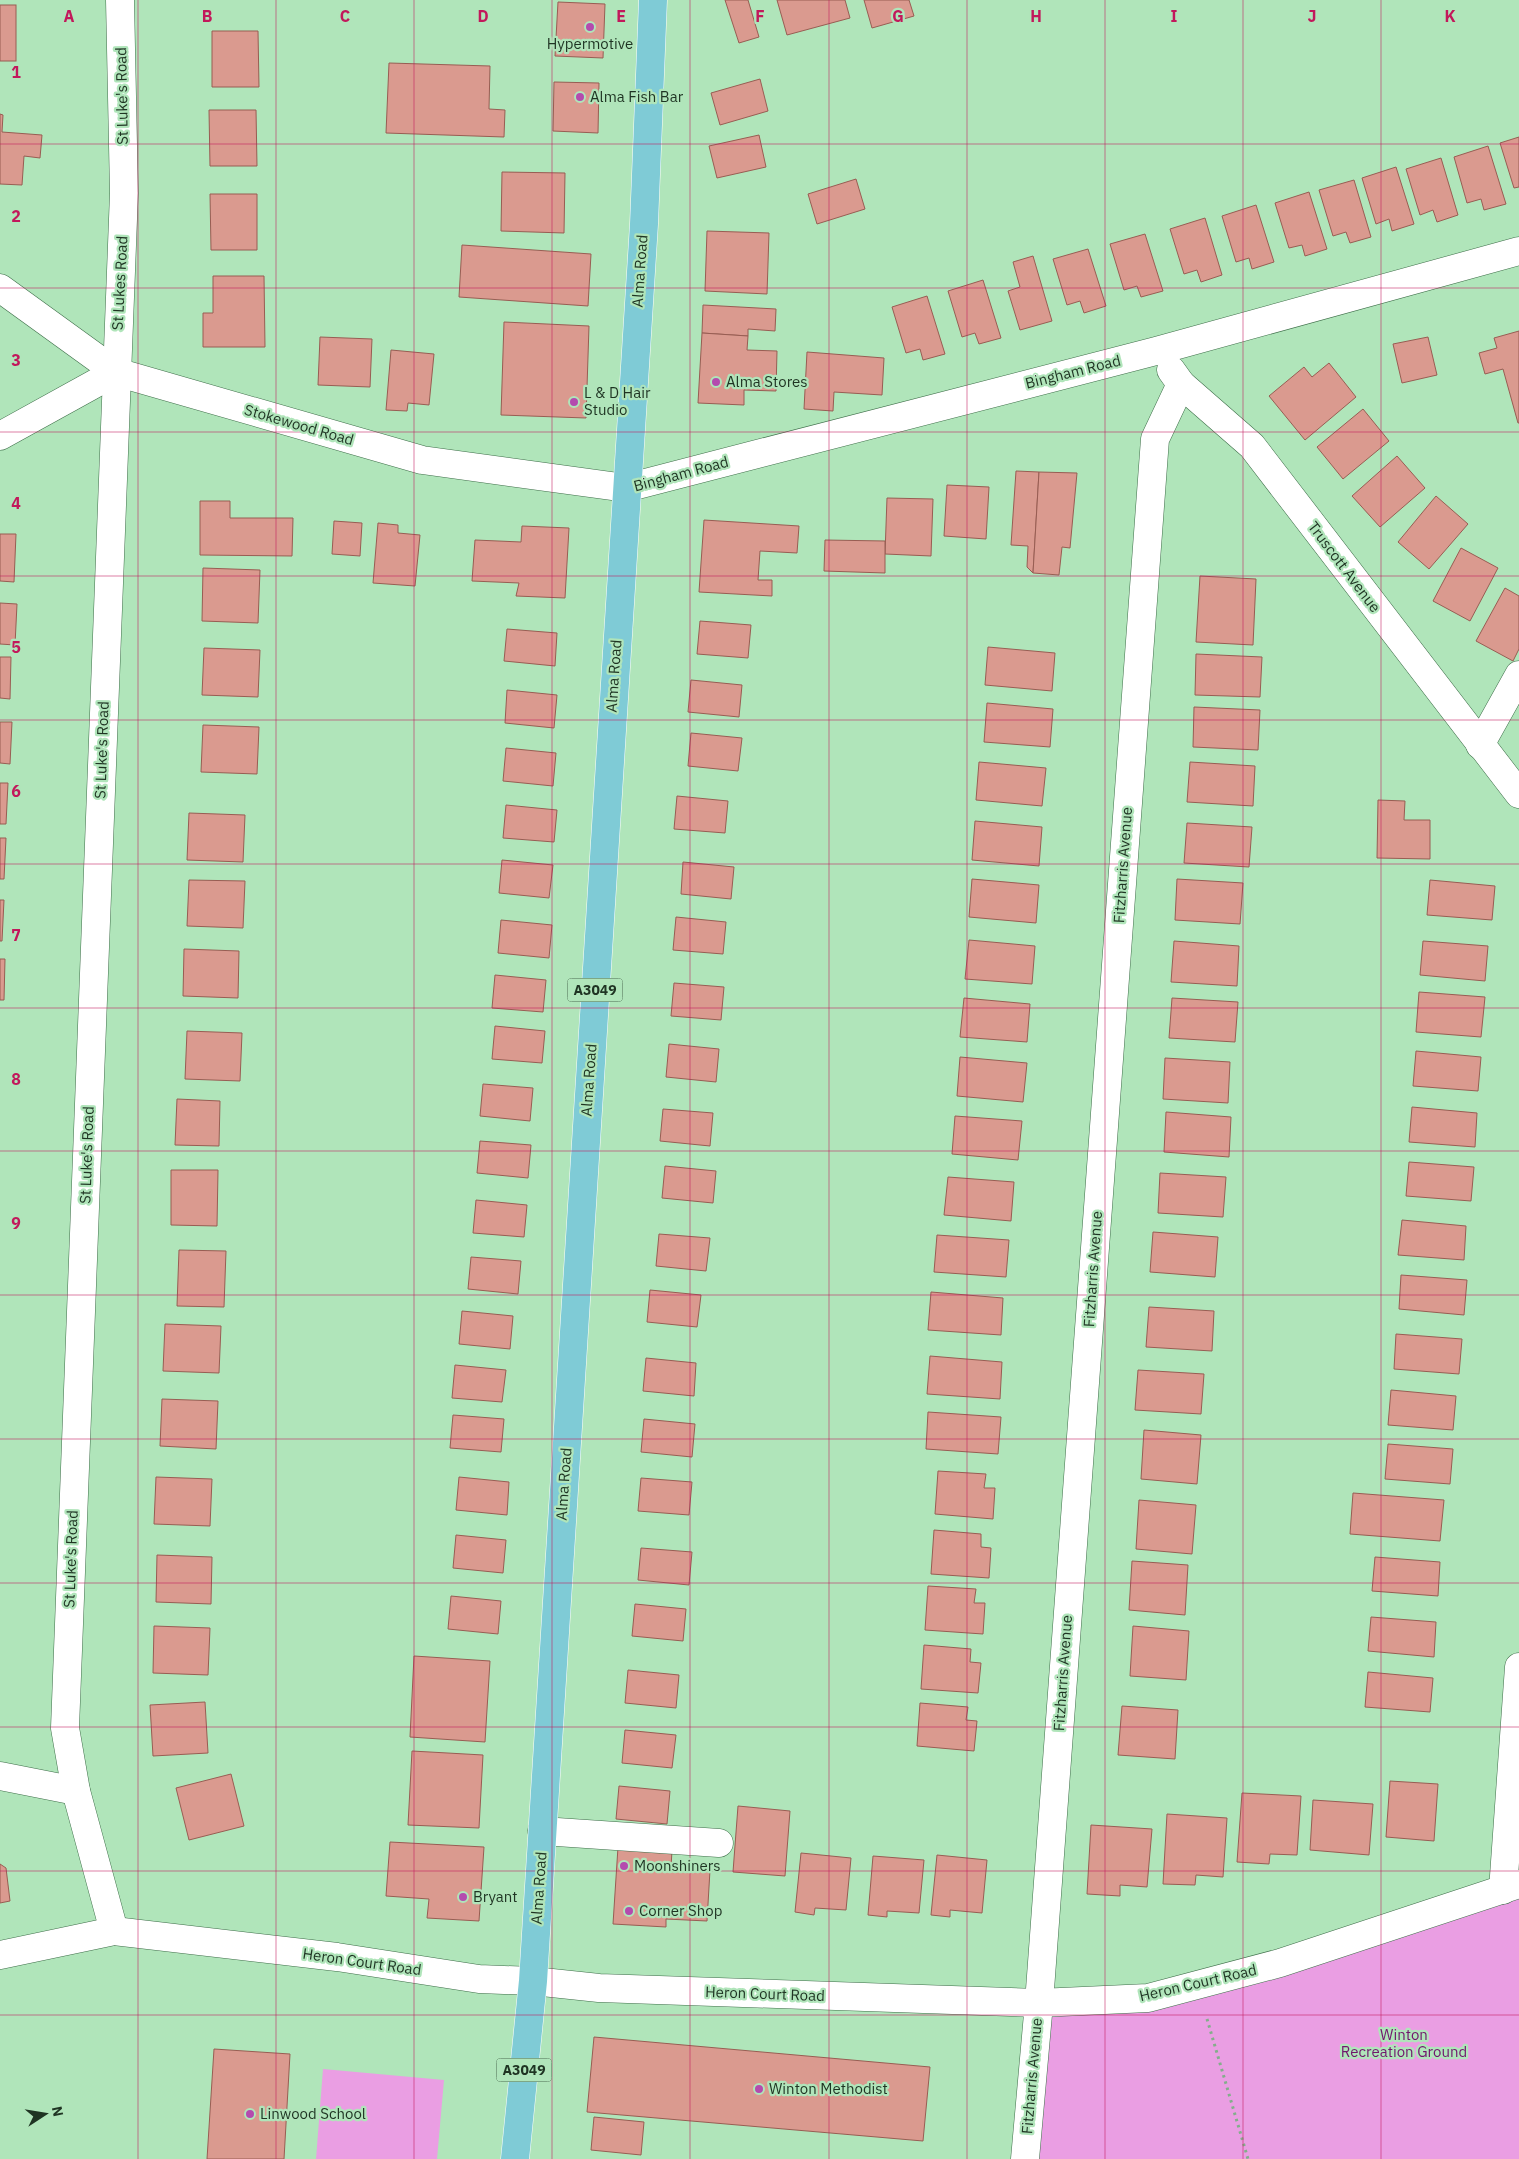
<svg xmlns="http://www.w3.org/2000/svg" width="1519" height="2159" font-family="'IBM Plex Sans',sans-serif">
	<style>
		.green { fill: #ea9ee3 }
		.building { fill: #da9a8f; stroke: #985d53 }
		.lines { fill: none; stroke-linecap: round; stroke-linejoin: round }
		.minor-casing { stroke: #3e6e49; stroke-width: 29 }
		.major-casing { stroke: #fff; stroke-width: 29 }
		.path { stroke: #83ae8b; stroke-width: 3; stroke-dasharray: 2.5 4; stroke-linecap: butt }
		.minor { stroke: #fff; stroke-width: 28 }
		.major { stroke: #7fcbd6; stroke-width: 28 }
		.grid { fill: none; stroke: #c2185b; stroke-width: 1; stroke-opacity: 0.55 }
		.poi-dot { fill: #b44bae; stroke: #b0e5ba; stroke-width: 2 }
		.labels { text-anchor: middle; stroke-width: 4.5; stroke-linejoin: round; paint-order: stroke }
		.shield { fill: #b0e5ba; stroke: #4a6950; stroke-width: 1 }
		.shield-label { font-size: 14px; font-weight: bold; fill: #1f3423 }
		.poi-label { font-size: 15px; fill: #1f3423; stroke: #b0e5ba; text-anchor: start }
		.street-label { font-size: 15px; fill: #1f3423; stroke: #b0e5ba }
		.park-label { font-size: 15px; fill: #71166d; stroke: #b0e5ba }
		.grid-label { font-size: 16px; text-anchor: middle; font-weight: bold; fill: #c2185b; stroke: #b0e5ba; stroke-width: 4.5; stroke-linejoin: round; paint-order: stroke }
	</style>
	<rect width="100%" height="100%" fill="#b0e5ba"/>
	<g class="green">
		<path d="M1519,1884V2159H1025L1039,2003L1148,1998Z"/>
		<path d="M323,2069L444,2080L437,2159H316Z"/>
	</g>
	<g class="building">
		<path d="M725,0H748L759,37L739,43Z"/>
		<path d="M777,0H845L850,18L787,35Z"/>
		<path d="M864,0H909L914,16L872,28Z"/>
		<path d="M558,2L605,4L603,58L555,56Z"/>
		<rect x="0" y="5" width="16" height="56"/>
		<path d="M212,31H258L259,87H212Z"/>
		<path d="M389,63L490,66L489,109L505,110L504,137L386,133Z"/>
		<path d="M760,79L768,111L720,125L711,93Z"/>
		<path d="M554,82L599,83L598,133L553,131Z"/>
		<path d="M209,110H256L257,166H210Z"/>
		<path d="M0,114L3,115L2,132L42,135L40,158L24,156L22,185L0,184Z"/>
		<path d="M759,135L766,167L717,178L709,146Z"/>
		<path d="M1519,137V187L1514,188L1500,143Z"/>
		<path d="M1488,146L1506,204L1484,210L1481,199L1467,203L1454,157Z"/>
		<path d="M1441,158L1458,215L1437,222L1433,210L1420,215L1406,169Z"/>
		<path d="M1396,167L1414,224L1392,231L1389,219L1376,224L1362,178Z"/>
		<path d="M502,172L565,173L564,233L501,231Z"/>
		<path d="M856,179L865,209L817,224L808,194Z"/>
		<path d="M1354,180L1371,237L1350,243L1346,232L1333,236L1319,190Z"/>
		<path d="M1309,192L1327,249L1305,256L1302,245L1289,248L1275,203Z"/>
		<path d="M210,194H257V250H211Z"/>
		<path d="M1256,205L1274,262L1252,269L1249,258L1236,262L1222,216Z"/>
		<path d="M1205,218L1222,275L1201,282L1197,270L1184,274L1170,229Z"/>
		<path d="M707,231L769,233L767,294L705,291Z"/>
		<path d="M1145,234L1163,291L1141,297L1137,286L1124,290L1110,244Z"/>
		<path d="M462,245L591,254L588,306L459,297Z"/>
		<path d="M1088,249L1106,306L1084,313L1080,301L1067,305L1053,259Z"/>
		<path d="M1033,256L1052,321L1020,330L1008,291L1020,287L1013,262Z"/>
		<path d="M213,276H264L265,347H203V313H213Z"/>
		<path d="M983,280L1001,338L979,344L975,333L962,337L948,291Z"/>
		<path d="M927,296L945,354L923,360L920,349L906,353L892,307Z"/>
		<path d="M703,305L776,309L775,331L748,329V336L702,333Z"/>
		<path d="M504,322L589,326L586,418L501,415Z"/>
		<path d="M1519,331V423H1518L1503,369L1485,374L1479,353L1497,348L1494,338Z"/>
		<path d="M702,333L748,336L747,350L777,351L776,391L744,390V405L698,403Z"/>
		<path d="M320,337L372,339L370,387L318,385Z"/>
		<path d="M1428,337L1437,375L1402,383L1393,344Z"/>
		<path d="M391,350L434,354L429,405L408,403L407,411L386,410Z"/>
		<path d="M807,352L884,358L882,395L834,392L833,411L804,409Z"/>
		<path d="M1329,363L1356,397L1305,440L1269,396L1304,367L1312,377Z"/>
		<path d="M1363,409L1389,441L1343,479L1317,447Z"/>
		<path d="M1397,456L1425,488L1380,527L1352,496Z"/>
		<path d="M1016,471L1039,472L1033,573L1027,567L1028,546L1011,545Z"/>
		<path d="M1039,472L1077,473L1070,548L1062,547L1059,575L1033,573Z"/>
		<path d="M947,485L989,487L986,539L944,536Z"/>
		<path d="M1436,496L1468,524L1429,569L1398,542Z"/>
		<path d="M887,498L933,499L931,556L885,554Z"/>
		<path d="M200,501H230V518H293L292,556L200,555Z"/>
		<path d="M704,520L799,526L797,553L760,551L758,580H772V596L699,592Z"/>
		<path d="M334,521L362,523L360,556L332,554Z"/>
		<path d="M378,523L398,525V533L420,535L415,586L373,583Z"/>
		<path d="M522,526L569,528L565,598L516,596L519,583L472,581L475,540L521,542Z"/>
		<path d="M0,534H16L14,582L0,581Z"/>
		<path d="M825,540L885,541V573L824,571Z"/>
		<path d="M1461,548L1498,568L1470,621L1433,601Z"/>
		<path d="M203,568L260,570L258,623L202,621Z"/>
		<path d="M1200,576L1256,579L1253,645L1196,642Z"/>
		<path d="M1505,588L1519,596V649L1513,661L1476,641Z"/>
		<path d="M0,603L17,604L15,645L0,644Z"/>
		<path d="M700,621L751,625L748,658L697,654Z"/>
		<path d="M507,629L557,633L555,666L504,661Z"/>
		<path d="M988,647L1055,653L1052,691L985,685Z"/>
		<path d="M204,648L260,650L258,697L202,695Z"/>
		<path d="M1196,654L1262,657L1260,697L1195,695Z"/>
		<path d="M0,657H11L10,699L0,698Z"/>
		<path d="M691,680L742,685L739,717L688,712Z"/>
		<path d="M507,690L557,695L554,728L505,723Z"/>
		<path d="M987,703L1053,709L1050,747L984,742Z"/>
		<path d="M1194,707L1260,710L1258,750L1193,747Z"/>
		<path d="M0,722H12L10,764L0,763Z"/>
		<path d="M203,725L259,727L257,774L201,772Z"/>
		<path d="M691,733L742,738L738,771L688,766Z"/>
		<path d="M506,748L556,753L553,786L503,781Z"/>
		<path d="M979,762L1046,768L1042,806L976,800Z"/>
		<path d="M1190,762L1255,766L1253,806L1187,802Z"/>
		<path d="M0,783H8L6,824H0Z"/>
		<path d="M677,796L728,801L725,833L674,829Z"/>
		<path d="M1378,800L1405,801L1404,820H1430V859L1377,858Z"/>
		<path d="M506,805L557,810L554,842L503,838Z"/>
		<path d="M189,813L245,815L243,862L187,860Z"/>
		<path d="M975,821L1042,827L1039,866L972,860Z"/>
		<path d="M1187,823L1252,827L1249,867L1184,863Z"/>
		<path d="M0,838H6L4,879H0Z"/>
		<path d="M502,860L553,865L549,898L499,893Z"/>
		<path d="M683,862L734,867L731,899L681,894Z"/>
		<path d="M972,879L1039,885L1036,923L969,917Z"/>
		<path d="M1177,879L1243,883L1240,924L1175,920Z"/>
		<path d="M189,880L245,881L243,928L187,926Z"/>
		<path d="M1430,880L1495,886L1492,920L1427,915Z"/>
		<path d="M0,900H4L2,941H0Z"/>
		<path d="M676,917L726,922L723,954L673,950Z"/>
		<path d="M501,920L552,925L549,958L498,953Z"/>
		<path d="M969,940L1035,946L1032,984L965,979Z"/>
		<path d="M1174,941L1239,946L1237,986L1171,982Z"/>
		<path d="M1423,941L1488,946L1485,981L1420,975Z"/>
		<path d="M184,949L239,951L238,998L183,996Z"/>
		<path d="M0,959H5L4,1000H0Z"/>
		<path d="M495,975L546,980L543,1012L492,1008Z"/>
		<path d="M674,983L724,987L721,1020L671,1016Z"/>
		<path d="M1419,992L1485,997L1481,1037L1416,1032Z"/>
		<path d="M964,998L1030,1004L1027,1042L960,1037Z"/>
		<path d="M1172,998L1238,1002L1235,1042L1169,1038Z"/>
		<path d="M495,1026L545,1031L542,1063L492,1059Z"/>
		<path d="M187,1031L242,1033L240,1081L185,1079Z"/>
		<path d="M669,1044L719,1049L716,1082L666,1077Z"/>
		<path d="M1416,1051L1481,1057L1478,1091L1413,1086Z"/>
		<path d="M960,1057L1027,1063L1023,1102L957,1096Z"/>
		<path d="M1165,1058L1230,1062L1228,1103L1163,1099Z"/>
		<path d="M483,1084L533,1088L530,1121L480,1116Z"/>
		<path d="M177,1099L220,1101L219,1146L175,1145Z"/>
		<path d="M1412,1107L1477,1113L1475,1147L1409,1142Z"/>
		<path d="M663,1109L713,1113L710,1146L660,1141Z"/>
		<path d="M1166,1112L1231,1117L1229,1157L1164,1152Z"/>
		<path d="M955,1116L1022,1121L1018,1160L952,1154Z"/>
		<path d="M480,1141L531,1145L528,1178L477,1173Z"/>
		<path d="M1409,1162L1474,1167L1471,1201L1406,1196Z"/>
		<path d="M665,1166L716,1171L713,1203L662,1198Z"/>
		<path d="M171,1170H218L217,1226L171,1225Z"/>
		<path d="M1160,1173L1226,1177L1223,1217L1158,1213Z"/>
		<path d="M948,1177L1014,1182L1011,1221L944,1215Z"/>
		<path d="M476,1200L527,1205L524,1237L473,1233Z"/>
		<path d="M1402,1220L1466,1226L1464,1260L1398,1255Z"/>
		<path d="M1153,1232L1218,1237L1215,1277L1150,1272Z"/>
		<path d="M659,1234L710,1238L706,1271L656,1266Z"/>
		<path d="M937,1235L1009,1240L1006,1277L934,1272Z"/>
		<path d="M179,1250L226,1251L224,1307L177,1306Z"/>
		<path d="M471,1257L521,1261L518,1294L468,1289Z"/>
		<path d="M1401,1275L1467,1280L1464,1315L1399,1309Z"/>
		<path d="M650,1290L701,1295L697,1327L647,1322Z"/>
		<path d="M931,1292L1003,1298L1001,1335L928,1330Z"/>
		<path d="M1149,1307L1214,1311L1212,1351L1146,1347Z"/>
		<path d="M462,1311L513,1316L510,1349L459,1344Z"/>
		<path d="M165,1324L221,1326L219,1373L163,1371Z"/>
		<path d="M1396,1334L1462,1339L1459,1374L1394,1369Z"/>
		<path d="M930,1356L1002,1362L1000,1399L927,1394Z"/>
		<path d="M646,1358L696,1363L694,1396L643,1391Z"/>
		<path d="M455,1365L506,1370L502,1402L452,1398Z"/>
		<path d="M1138,1370L1204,1374L1201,1414L1135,1410Z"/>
		<path d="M1391,1390L1456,1396L1453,1430L1388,1425Z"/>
		<path d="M162,1399L218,1401L216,1449L160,1446Z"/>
		<path d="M928,1412L1001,1417L998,1454L926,1449Z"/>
		<path d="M453,1415L504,1419L501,1452L450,1448Z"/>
		<path d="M644,1419L695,1424L692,1457L641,1452Z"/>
		<path d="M1144,1430L1201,1435L1197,1484L1141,1479Z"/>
		<path d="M1388,1444L1453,1449L1450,1484L1385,1479Z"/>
		<path d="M938,1471L986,1474L984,1488H995L993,1519L935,1514Z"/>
		<path d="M156,1477L212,1479L210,1526L154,1524Z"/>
		<path d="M459,1477L509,1482L507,1515L456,1510Z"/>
		<path d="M641,1478L692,1482L689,1515L638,1511Z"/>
		<path d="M1353,1493L1444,1500L1440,1541L1350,1534Z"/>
		<path d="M1139,1500L1196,1505L1192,1554L1136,1549Z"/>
		<path d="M934,1530L981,1534V1547L991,1548L989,1578L931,1574Z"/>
		<path d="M456,1535L506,1540L503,1573L453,1568Z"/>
		<path d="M641,1548L692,1552L689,1585L638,1580Z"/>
		<path d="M157,1555L212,1557L211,1604L156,1602Z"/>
		<path d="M1375,1557L1440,1562L1438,1596L1372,1591Z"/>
		<path d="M1132,1561L1188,1565L1185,1615L1129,1610Z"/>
		<path d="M928,1586L976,1589L974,1603H985L983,1634L925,1630Z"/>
		<path d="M451,1596L501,1601L498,1634L448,1629Z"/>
		<path d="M635,1604L686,1609L683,1641L632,1636Z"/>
		<path d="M1371,1617L1436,1622L1434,1657L1368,1651Z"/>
		<path d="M154,1626L210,1628L208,1675L153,1673Z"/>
		<path d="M1133,1626L1189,1631L1186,1680L1130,1676Z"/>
		<path d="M924,1645L971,1649L970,1662L981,1663L978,1693L921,1689Z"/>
		<path d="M414,1656L490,1661L485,1742L410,1737Z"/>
		<path d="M628,1670L679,1675L676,1708L625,1703Z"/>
		<path d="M1368,1672L1433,1678L1430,1712L1365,1707Z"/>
		<path d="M205,1702L208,1753L153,1756L150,1705Z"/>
		<path d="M920,1703L968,1707L966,1720L977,1721L974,1751L917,1746Z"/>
		<path d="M1122,1706L1178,1710L1175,1759L1118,1755Z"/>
		<path d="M625,1730L676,1735L672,1768L622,1763Z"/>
		<path d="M412,1751L483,1755L479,1828L408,1825Z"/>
		<path d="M231,1774L244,1826L189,1840L176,1788Z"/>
		<path d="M1390,1781L1438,1784L1434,1841L1386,1837Z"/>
		<path d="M619,1786L670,1791L667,1824L616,1819Z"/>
		<path d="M1242,1793L1301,1796L1297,1855L1270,1854L1269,1864L1237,1862Z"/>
		<path d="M1313,1800L1373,1804L1369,1855L1310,1850Z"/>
		<path d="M738,1806L790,1811L785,1876L733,1872Z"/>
		<path d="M1167,1814L1227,1818L1223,1877L1196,1875L1195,1885L1163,1884Z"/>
		<path d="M1091,1825L1152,1829L1147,1887L1120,1885V1896L1087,1894Z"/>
		<path d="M390,1842L484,1847L479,1921L427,1918L429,1899L386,1896Z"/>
		<path d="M618,1847L672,1850L671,1868L710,1870L707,1921L666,1919V1927L613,1924Z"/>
		<path d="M801,1853L851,1858L846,1910L815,1908L814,1915L795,1912Z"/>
		<path d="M937,1855L987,1860L982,1913L950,1910V1917L931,1915Z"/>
		<path d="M873,1856L924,1860L919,1913L887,1911V1917L868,1915Z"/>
		<path d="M0,1864L6,1868L10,1901L0,1903Z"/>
		<path d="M594,2037L930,2067L923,2141L587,2112Z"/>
		<path d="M214,2049L290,2054L284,2159H207Z"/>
		<path d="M594,2117L644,2122L641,2155L591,2150Z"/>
	</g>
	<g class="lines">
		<defs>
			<g id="minor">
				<path d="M0,288L116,372L422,460L626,488L1156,351L1519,251"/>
				<path d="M1171,370L1181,384L1252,446L1519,794"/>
				<path d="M0,436L116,372"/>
				<path d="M1480,745L1519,675"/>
				<path d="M0,1776L76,1791"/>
				<path d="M542,1831L719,1843"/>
				<path d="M1503,1890L1519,1667"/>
				<path d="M114,1931L76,1791L65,1728L124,193L120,0"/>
				<path d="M0,1955L114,1931L337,1957L479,1979L533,1981L599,1988L1039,2003L1148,1998L1280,1963L1519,1884"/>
				<path d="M1025,2159L1039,2003L1155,439L1181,384"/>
			</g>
			<path id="major" d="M515,2159L533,1981L644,224L653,0"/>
		</defs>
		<use href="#minor" class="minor-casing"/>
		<use href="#major" class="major-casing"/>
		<path class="path" d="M1207,2019L1248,2159"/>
		<use href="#minor" class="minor"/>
		<use href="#major" class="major"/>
	</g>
	<path class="grid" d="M138,0V2159M276,0V2159M414,0V2159M552,0V2159M690,0V2159M829,0V2159M967,0V2159M1105,0V2159M1243,0V2159M1381,0V2159M0,144H1519M0,288H1519M0,432H1519M0,576H1519M0,720H1519M0,864H1519M0,1008H1519M0,1151H1519M0,1295H1519M0,1439H1519M0,1583H1519M0,1727H1519M0,1871H1519M0,2015H1519"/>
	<g class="poi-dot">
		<circle cx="590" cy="27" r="5"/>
		<circle cx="580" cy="97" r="5"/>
		<circle cx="716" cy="382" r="5"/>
		<circle cx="574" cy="402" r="5"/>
		<circle cx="624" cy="1866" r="5"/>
		<circle cx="463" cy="1897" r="5"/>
		<circle cx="629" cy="1911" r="5"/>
		<circle cx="759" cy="2089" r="5"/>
		<circle cx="250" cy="2114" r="5"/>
	</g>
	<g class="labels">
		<g class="shield">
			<rect x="567.5" y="978.5" width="55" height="23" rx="4"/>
			<rect x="496.5" y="2058.5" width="55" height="23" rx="4"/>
		</g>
		<g class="shield-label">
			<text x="595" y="995">A3049</text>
			<text x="524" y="2075">A3049</text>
		</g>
		<g class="poi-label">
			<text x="590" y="49" text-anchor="middle">Hypermotive</text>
			<text x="590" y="102">Alma Fish Bar</text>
			<text x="726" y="387">Alma Stores</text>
			<text x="584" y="398">L &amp; D Hair<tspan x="584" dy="17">Studio</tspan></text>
			<text x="634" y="1871">Moonshiners</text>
			<text x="473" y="1902">Bryant</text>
			<text x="639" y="1916">Corner Shop</text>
			<text x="769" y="2094">Winton Methodist</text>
			<text x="260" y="2119">Linwood School</text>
		</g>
		<g class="street-label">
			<text transform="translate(122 96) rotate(-91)" y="5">St Luke's Road</text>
			<text transform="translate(640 271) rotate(-86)" y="5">Alma Road</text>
			<text transform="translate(120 283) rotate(-87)" y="5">St Lukes Road</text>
			<text transform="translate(1073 372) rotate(-14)" y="5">Bingham Road</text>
			<text transform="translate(299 425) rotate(16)" y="5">Stokewood Road</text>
			<text transform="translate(681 474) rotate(-15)" y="5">Bingham Road</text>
			<text transform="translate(1344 567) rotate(53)" y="5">Truscott Avenue</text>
			<text transform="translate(614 676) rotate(-86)" y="5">Alma Road</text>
			<text transform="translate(102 750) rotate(-88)" y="5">St Luke's Road</text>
			<text transform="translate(1123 865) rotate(-86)" y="5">Fitzharris Avenue</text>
			<text transform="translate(589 1080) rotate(-86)" y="5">Alma Road</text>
			<text transform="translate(87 1155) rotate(-88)" y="5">St Luke's Road</text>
			<text transform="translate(1093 1269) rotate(-86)" y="5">Fitzharris Avenue</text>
			<text transform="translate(564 1484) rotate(-86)" y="5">Alma Road</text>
			<text transform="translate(71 1559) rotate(-88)" y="5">St Luke's Road</text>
			<text transform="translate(1063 1673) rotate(-86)" y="5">Fitzharris Avenue</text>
			<text transform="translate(539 1888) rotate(-86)" y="5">Alma Road</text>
			<text transform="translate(362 1962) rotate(8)" y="5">Heron Court Road</text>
			<text transform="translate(1198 1983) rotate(-13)" y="5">Heron Court Road</text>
			<text transform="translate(765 1994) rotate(2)" y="5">Heron Court Road</text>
			<text transform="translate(1032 2076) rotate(-85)" y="5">Fitzharris Avenue</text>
		</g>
		<g class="park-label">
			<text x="1404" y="2040">Winton<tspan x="1404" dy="17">Recreation Ground</tspan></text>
		</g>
	</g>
	<g class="grid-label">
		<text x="69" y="22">A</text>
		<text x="207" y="22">B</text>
		<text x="345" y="22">C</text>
		<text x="483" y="22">D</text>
		<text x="621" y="22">E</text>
		<text x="760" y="22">F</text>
		<text x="898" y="22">G</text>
		<text x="1036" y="22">H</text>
		<text x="1174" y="22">I</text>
		<text x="1312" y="22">J</text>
		<text x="1450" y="22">K</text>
		<text x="16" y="78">1</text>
		<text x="16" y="222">2</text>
		<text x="16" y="366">3</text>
		<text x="16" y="509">4</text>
		<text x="16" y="653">5</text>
		<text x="16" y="797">6</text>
		<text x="16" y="941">7</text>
		<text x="16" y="1085">8</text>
		<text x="16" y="1229">9</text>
	</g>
	<g transform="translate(45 2114) rotate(78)" stroke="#b0e5ba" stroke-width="4" paint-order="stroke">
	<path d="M0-4L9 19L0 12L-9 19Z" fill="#1f3423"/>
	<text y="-8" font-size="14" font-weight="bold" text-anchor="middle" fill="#1f3423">N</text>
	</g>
</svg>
